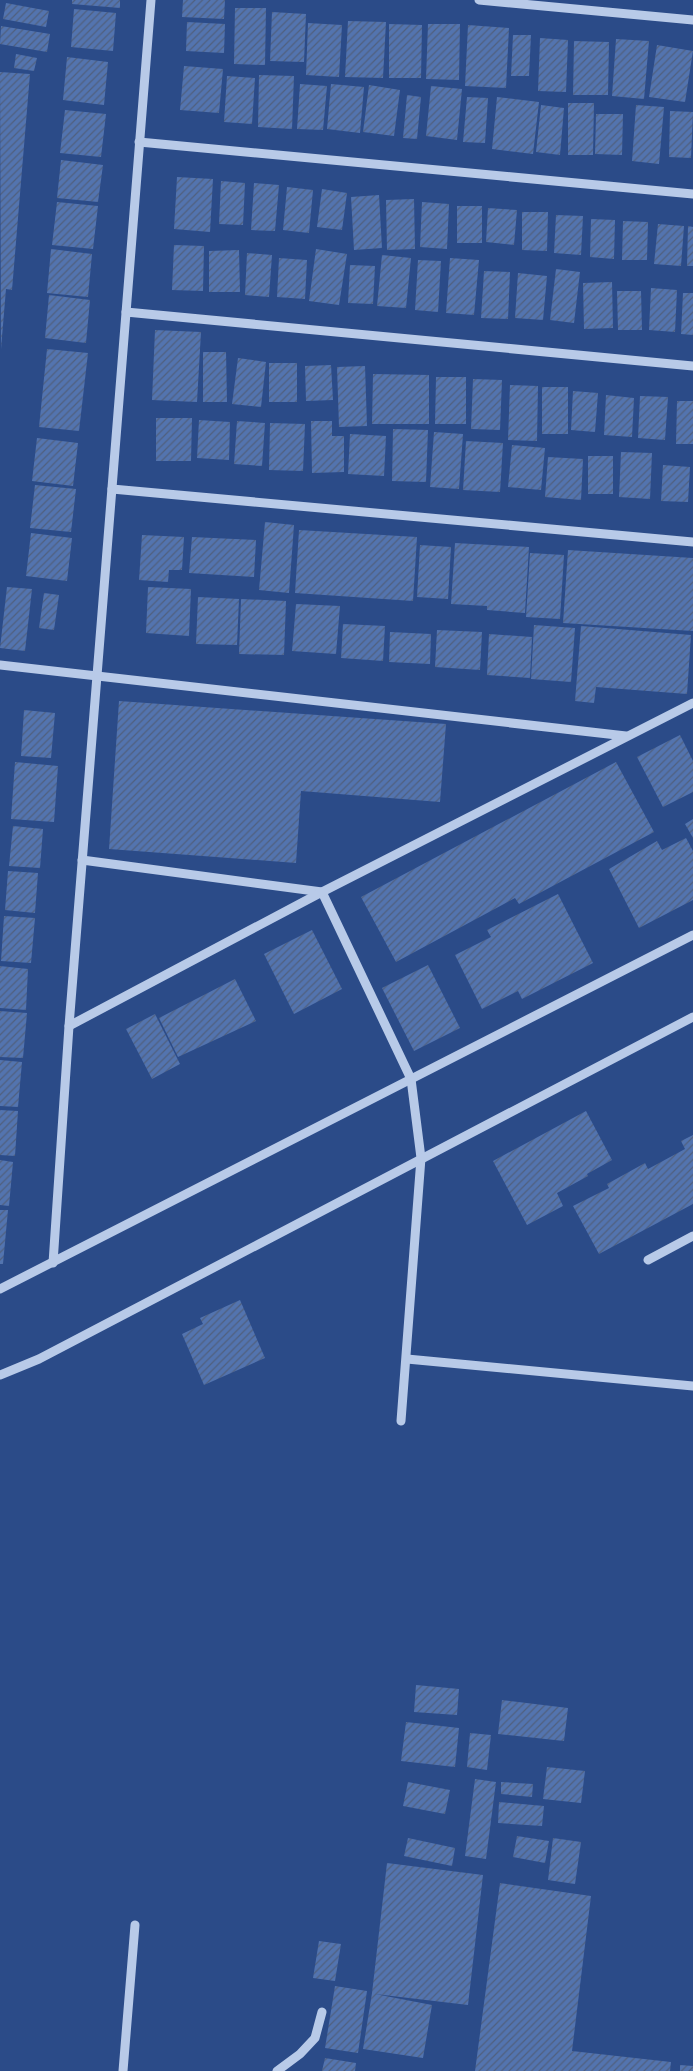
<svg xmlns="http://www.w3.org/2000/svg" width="693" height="2071" font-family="'Alegreya Sans',sans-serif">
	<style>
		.building { fill: url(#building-hatch) }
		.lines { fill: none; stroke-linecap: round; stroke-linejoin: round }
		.minor { stroke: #b8cae8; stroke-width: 9 }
	</style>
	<defs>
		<pattern id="building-hatch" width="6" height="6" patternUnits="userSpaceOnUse" patternTransform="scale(1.25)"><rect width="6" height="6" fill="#5374af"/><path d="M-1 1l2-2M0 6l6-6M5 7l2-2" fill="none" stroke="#50607e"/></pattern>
	</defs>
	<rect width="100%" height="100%" fill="#2b4b88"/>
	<g class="building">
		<path d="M72,0H120V8L72,4Z"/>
		<path d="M183,0H225L224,19L182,17Z"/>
		<path d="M6,3L49,11L46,27L3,19Z"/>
		<path d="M235,8H266L265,65L234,64Z"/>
		<path d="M74,9L116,13L113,51L71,47Z"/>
		<path d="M272,12L306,14L304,62L270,61Z"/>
		<path d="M348,21L386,22L383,78L345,77Z"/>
		<path d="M187,22L225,24L224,53L186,51Z"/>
		<path d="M308,23L342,25L339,77L306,75Z"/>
		<path d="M389,24L422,25L421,78H389Z"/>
		<path d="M428,24H460L459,80L426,79Z"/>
		<path d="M468,25L509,28L506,88L465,86Z"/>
		<path d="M1,26L50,34L47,52L0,44Z"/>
		<path d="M513,35H531L529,76H511Z"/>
		<path d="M540,38L568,40L566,92L538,91Z"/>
		<path d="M616,39L649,41L644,99L612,96Z"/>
		<path d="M574,41L609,42L608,95H573Z"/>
		<path d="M657,45L693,51L685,102L649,97Z"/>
		<path d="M16,54L37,58L34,71L14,68Z"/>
		<path d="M67,57L108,62L104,105L63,100Z"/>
		<path d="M184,66L223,69L219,113L180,110Z"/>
		<path d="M0,72L30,74L12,290L6,289L1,349Z"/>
		<path d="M259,75L294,76L292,129L258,127Z"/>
		<path d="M227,76L255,78L252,124L224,122Z"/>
		<path d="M300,84L327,86L323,130L297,129Z"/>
		<path d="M331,84L364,87L360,133L327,129Z"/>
		<path d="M369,85L400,90L394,136L363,132Z"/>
		<path d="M431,86L462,89L457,140L426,136Z"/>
		<path d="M407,95L421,97L417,139L403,138Z"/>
		<path d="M467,97L488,98L485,143L463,142Z"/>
		<path d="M497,97L539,102L533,154L492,149Z"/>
		<path d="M568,103H594L593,155H568Z"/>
		<path d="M541,105L564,108L560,155L536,152Z"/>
		<path d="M636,105L664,107L659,164L632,161Z"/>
		<path d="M65,110L106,114L101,157L60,153Z"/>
		<path d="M670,111L693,112L691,158L669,157Z"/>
		<path d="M596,114H623L622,155L595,154Z"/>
		<path d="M61,160L103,165L98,202L57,198Z"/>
		<path d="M177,177L213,179L210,232L174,229Z"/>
		<path d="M221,181L245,183L243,225L219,224Z"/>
		<path d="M254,183L279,185L275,231L251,230Z"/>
		<path d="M287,187L313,190L309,233L283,230Z"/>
		<path d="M322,189L347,193L342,230L317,227Z"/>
		<path d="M379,195L382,248L354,250L351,197Z"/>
		<path d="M414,199L415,249L387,250L386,200Z"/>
		<path d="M57,202L98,206L93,249L52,245Z"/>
		<path d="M422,202L449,204L447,249L420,247Z"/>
		<rect x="457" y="206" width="25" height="37"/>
		<path d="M488,208L517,210L514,245L486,242Z"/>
		<path d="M522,212H548L547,251L522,250Z"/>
		<path d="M556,215L583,216L581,255L554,253Z"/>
		<path d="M591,219L615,220L614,259L590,257Z"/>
		<path d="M623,221L648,222L647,260H622Z"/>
		<path d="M658,224L684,226L681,266L654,264Z"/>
		<path d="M688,226L693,227V266H687Z"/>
		<path d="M174,245L204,246L203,291L172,290Z"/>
		<path d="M51,249L92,254L88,297L47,293Z"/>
		<path d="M316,249L347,254L339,305L309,301Z"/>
		<path d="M239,250L240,292H209V251Z"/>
		<path d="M247,253L272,255L269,297L245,295Z"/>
		<path d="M382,255L411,258L406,308L377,306Z"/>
		<path d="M279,258L307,260L305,299L277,297Z"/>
		<path d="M450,258L479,260L474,315L446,313Z"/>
		<path d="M418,260L441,261L438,312L415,310Z"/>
		<path d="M350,265L375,266L373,304L348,303Z"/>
		<path d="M556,269L580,272L574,323L550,320Z"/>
		<path d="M484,271L510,272L508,319L481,318Z"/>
		<path d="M518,273L547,276L543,320L515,318Z"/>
		<path d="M612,282L613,328L584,329L583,283Z"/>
		<path d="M651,288L677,290L675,332L649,330Z"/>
		<path d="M617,291H641L642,330H618Z"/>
		<path d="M683,293H693V335L681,334Z"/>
		<path d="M49,295L90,300L86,343L45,338Z"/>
		<path d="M155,330L201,332L197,402L152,400Z"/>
		<path d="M47,349L88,353L79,431L39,427Z"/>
		<path d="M203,352H226L227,402H203Z"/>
		<path d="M238,358L266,362L261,407L232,404Z"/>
		<rect x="269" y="363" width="28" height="39"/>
		<path d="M331,365L333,400L306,401L305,366Z"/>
		<path d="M365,366L367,426L339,427L337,367Z"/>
		<path d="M373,374L429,375V424H372Z"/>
		<path d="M436,377H466V424H435Z"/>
		<path d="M473,379L502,380L500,430L471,429Z"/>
		<path d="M510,385L538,386L537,441L508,440Z"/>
		<rect x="542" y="387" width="26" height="47"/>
		<path d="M573,391L598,393L595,432L571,430Z"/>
		<path d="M606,395L634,398L632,437L604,435Z"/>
		<path d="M640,396L668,397L665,440L638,438Z"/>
		<path d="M677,401H693V444H676Z"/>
		<path d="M156,418H192L191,461H156Z"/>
		<path d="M199,420L230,422L229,460L197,458Z"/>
		<path d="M237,421L265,423L262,466L234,464Z"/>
		<path d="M311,421H332V436H344V472L312,473Z"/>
		<path d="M270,423L305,424L303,471L269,470Z"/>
		<path d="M393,429L428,430L426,482L392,481Z"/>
		<path d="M434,432L463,434L459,489L430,487Z"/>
		<path d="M350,434L386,436L384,476L348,474Z"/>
		<path d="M37,438L78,443L73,486L32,481Z"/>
		<path d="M466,441L503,443L500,492L463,490Z"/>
		<path d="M512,445L545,448L541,490L508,487Z"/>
		<path d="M621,452L652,453L650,499L619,497Z"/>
		<rect x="588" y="456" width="25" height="38"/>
		<path d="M548,457L583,459L581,500L545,497Z"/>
		<path d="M663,465L690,467L688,502L661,501Z"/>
		<path d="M35,485L76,489L71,532L30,528Z"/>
		<path d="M265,522L294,525L289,593L259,590Z"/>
		<path d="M299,530L417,537L413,601L295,593Z"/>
		<path d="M31,533L72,538L67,581L26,576Z"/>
		<path d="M142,535L184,537L182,570H169L168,582L139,580Z"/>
		<path d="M192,537L256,540L254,577L189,573Z"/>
		<path d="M455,543L529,547L525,613L487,610V606L451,604Z"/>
		<path d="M420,545L451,547L448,599L417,597Z"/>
		<path d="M568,550L693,558V631L563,623Z"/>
		<path d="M530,553L564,555L560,619L526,617Z"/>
		<path d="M7,587L32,589L25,651L0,648Z"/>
		<path d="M148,587L191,589L189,636L146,633Z"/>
		<path d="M44,593L59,595L54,630L39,628Z"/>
		<path d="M198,597L239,599L237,645L196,644Z"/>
		<path d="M241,599L286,601L284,655L239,654Z"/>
		<path d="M296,604L340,606L336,654L292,651Z"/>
		<path d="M343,624L385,626L383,661L341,658Z"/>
		<path d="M534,625L575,628L571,682L531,679Z"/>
		<path d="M581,626L691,635L687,694L596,687L594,703L575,701Z"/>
		<path d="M437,630L482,632L480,670L435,667Z"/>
		<path d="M390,632L431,634L430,664L389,662Z"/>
		<path d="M489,634L532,637L530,678L487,675Z"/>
		<path d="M119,701L446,724L440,802L301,791L296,863L109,849Z"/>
		<path d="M24,710L55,713L51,758L21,756Z"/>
		<path d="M680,735L693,761V792L663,807L637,757Z"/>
		<path d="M15,762L58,766L54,822L11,819Z"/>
		<path d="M616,762L654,832L519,904L515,898L396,962L361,897Z"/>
		<path d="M693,819V838L685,824Z"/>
		<path d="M13,826L43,829L40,868L9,866Z"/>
		<path d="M686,838L693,851V900L639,928L609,869L657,841L662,850Z"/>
		<path d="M8,871L38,873L35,913L5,910Z"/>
		<path d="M558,894L593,963L522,999L518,991L482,1009L455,955L491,937L487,930Z"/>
		<path d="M4,916L35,918L31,963L1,961Z"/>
		<path d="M312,930L342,989L294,1014L264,954Z"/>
		<path d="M428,965L460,1028L414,1051L382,988Z"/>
		<path d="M0,966L28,969L26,1010L0,1008Z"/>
		<path d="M235,979L256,1021L178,1057L159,1018Z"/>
		<path d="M0,1011L27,1013L23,1058L0,1057Z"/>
		<path d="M155,1014L180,1064L152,1079L126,1029Z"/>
		<path d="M0,1060L22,1062L18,1107L0,1106Z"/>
		<path d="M0,1110L18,1111L15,1156L0,1155Z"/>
		<path d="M586,1111L612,1160L587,1174L588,1176L557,1193L563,1206L527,1225L493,1161Z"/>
		<path d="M693,1135V1204L599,1254L573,1206L609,1188L607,1184L645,1163L648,1169L685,1149L681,1141Z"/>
		<path d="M0,1160L13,1162L9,1206L0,1205Z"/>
		<path d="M0,1210H8L3,1264H0Z"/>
		<path d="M240,1300L265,1358L204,1385L182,1334L203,1324L200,1318Z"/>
		<path d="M416,1685L459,1689L457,1715L414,1712Z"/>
		<path d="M502,1700L568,1708L564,1741L498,1734Z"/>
		<path d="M406,1722L459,1728L455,1767L401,1761Z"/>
		<path d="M470,1733L491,1735L487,1770L467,1767Z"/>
		<path d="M547,1767L585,1771L581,1803L543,1799Z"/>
		<path d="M475,1779L496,1782L486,1859L465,1856Z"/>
		<path d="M408,1782L450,1790L445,1814L403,1806Z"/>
		<path d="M501,1782L533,1784L532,1797L501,1794Z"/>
		<path d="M499,1802L544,1806L542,1826L498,1823Z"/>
		<path d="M517,1836L549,1841L545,1863L513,1857Z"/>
		<path d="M408,1838L455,1848L452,1866L404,1856Z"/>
		<path d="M553,1838L581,1842L575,1884L548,1880Z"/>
		<path d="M387,1863L483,1875L468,2005L375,1994L432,2005L423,2058L363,2049L372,1993Z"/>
		<path d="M500,1883L591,1896L572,2051L671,2062L670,2071H475Z"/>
		<path d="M319,1941L341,1944L335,1981L313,1978Z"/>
		<path d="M335,1986L367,1991L358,2053L325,2048Z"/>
		<path d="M325,2058L356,2063L355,2071H322Z"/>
		<path d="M680,2065L693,2066V2071H680Z"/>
	</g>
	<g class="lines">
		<g class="minor">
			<path d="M479,0L693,20"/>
			<path d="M139,142L693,194"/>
			<path d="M126,312L693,366"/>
			<path d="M112,489L693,542"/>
			<path d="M0,665L626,736"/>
			<path d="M82,860L322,892L411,1079L421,1158L401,1421"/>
			<path d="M69,1026L322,892L693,703"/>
			<path d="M648,1260L693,1236"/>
			<path d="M53,1263L69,1026L151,0"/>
			<path d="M0,1289L693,935"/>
			<path d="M407,1359L693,1386"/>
			<path d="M0,1375L39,1359L693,1017"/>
			<path d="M123,2071L135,1925"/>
			<path d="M277,2071L300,2054L315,2038L322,2012"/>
		</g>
	</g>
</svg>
